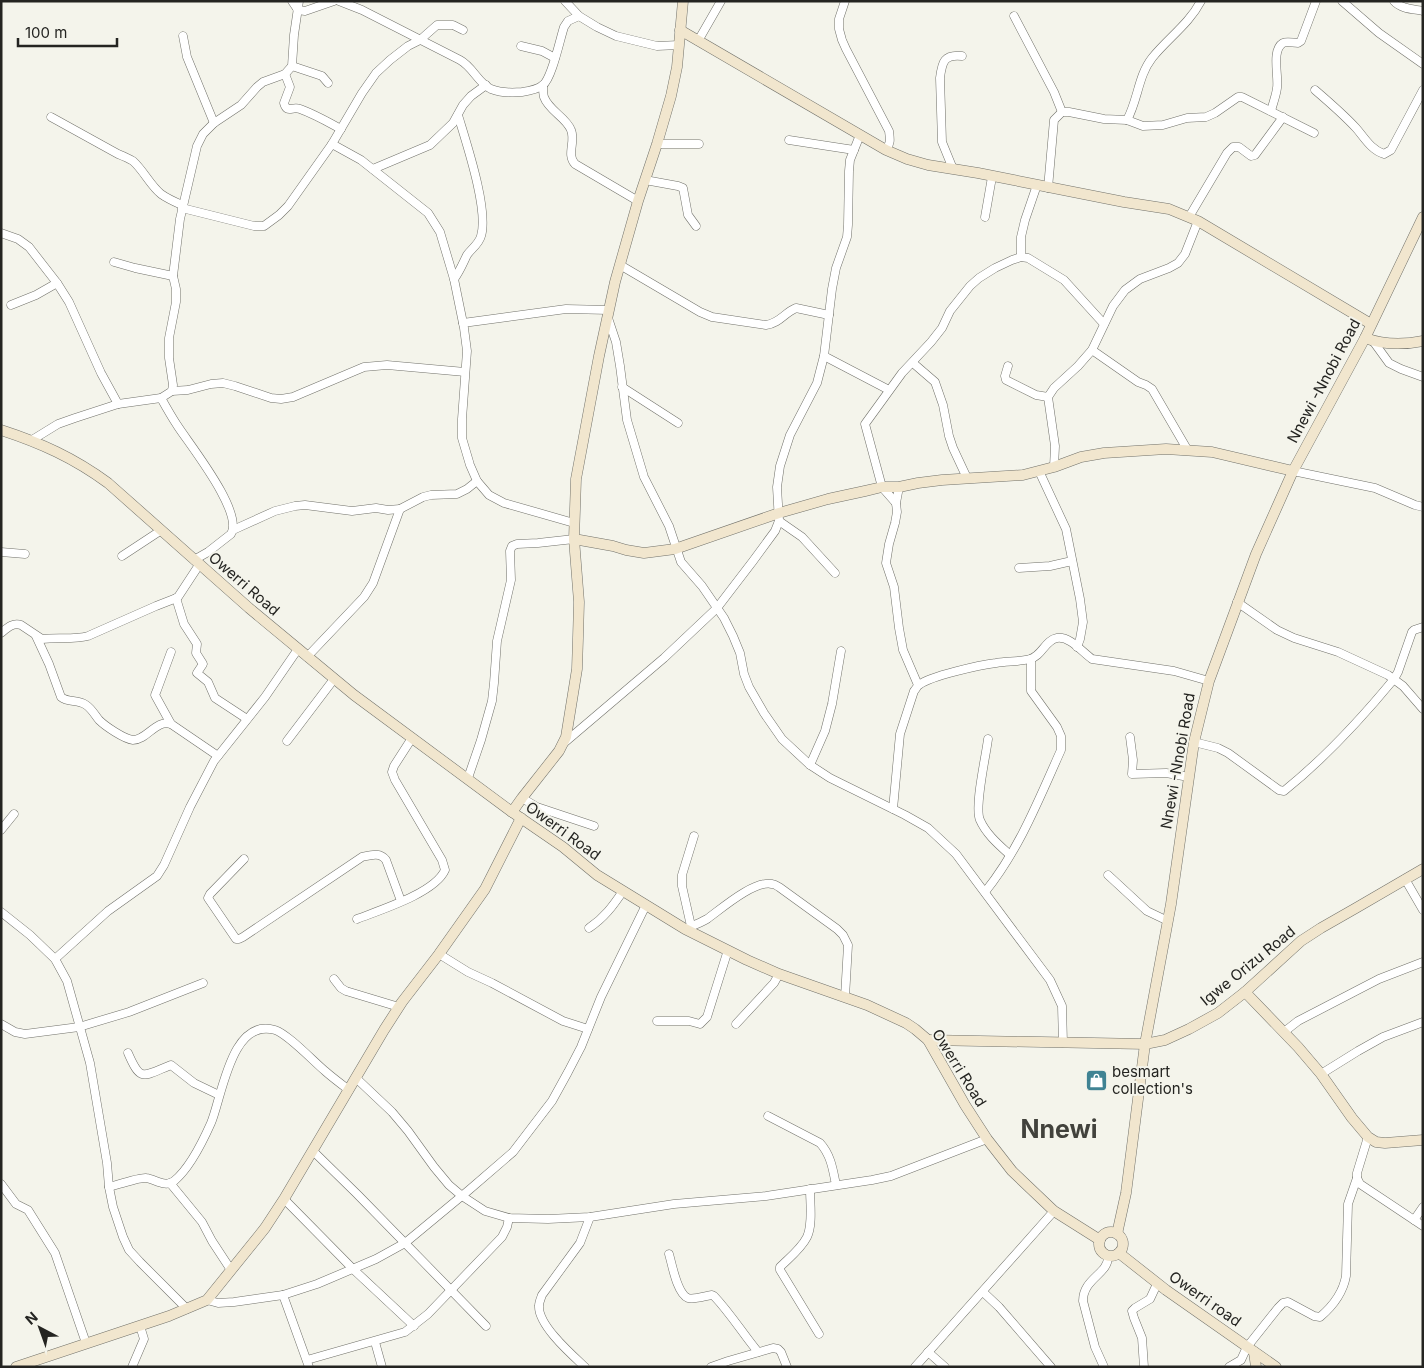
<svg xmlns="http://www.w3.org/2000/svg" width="1424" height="1368" font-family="Inter,sans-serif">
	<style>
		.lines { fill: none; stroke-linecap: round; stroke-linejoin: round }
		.street-casing { stroke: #71716a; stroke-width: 9 }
		.secondary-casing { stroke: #71716a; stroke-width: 11 }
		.street { stroke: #fff; stroke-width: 8 }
		.secondary { stroke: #f1e6ce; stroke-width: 10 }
		.labels { text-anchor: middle; stroke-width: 4; stroke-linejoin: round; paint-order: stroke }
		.street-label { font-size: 15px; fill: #242421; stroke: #f4f4eb }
		.poi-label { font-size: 15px; fill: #242421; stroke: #f4f4eb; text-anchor: start }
		.town-label { font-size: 25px; font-weight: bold; fill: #42423c; stroke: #f4f4eb }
	</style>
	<rect width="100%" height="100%" fill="#f4f4eb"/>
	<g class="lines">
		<defs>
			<g id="street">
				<path d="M292,1L298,10L305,11L334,1"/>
				<path d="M339,1L362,10L460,60C473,67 478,83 491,89C501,93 511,93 522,92C529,91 538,89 543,85C552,78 560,39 564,27L568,21L579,16"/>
				<path d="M565,1L579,16L597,27L616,36L657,46L679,45"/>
				<path d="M845,1L839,19V29L842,40L846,49L889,131C890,139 891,143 886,150"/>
				<path d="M1342,1L1379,33L1423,64"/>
				<path d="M1394,1C1401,9 1413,9 1423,11"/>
				<path d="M1014,16L1054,92L1062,112"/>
				<path d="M183,36L187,57L214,123"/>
				<path d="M698,41L721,1"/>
				<path d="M521,46L542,51L555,58"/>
				<path d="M292,66L322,76L328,83"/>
				<path d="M285,74L290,87L284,103C287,114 292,106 300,109C314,114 328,122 341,129"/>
				<path d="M543,85C543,89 543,94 544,97C549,111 566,117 571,130C576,142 566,154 575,164L638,201"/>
				<path d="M1315,90C1329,102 1343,114 1356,128C1364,137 1371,150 1384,154L1391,150L1423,90"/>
				<path d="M1271,111C1273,103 1276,96 1277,88C1279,77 1271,50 1283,43C1287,41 1293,43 1298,43L1301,41L1316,1"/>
				<path d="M51,117L118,154C123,156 128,158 133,161C144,171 150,185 161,194C168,199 175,202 182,205"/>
				<path d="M1127,120C1138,100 1138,76 1152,58C1168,38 1189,24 1201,1"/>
				<path d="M789,140L854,150"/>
				<path d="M332,144L361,160L428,213L440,232L454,279L464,328L467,351L462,419V438L470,465L477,481L489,495L504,503L574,523"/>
				<path d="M657,144H699"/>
				<path d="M373,169L430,145L453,123L463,105L471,96L486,85"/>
				<path d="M953,169L942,142L940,78C942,62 944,54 962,56"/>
				<path d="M645,180L678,186L683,188L688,215L696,226"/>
				<path d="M1048,188L1054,120L1062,112H1069L1104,119L1127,120L1143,126L1163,125L1187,118L1206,117L1215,113L1238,97H1242L1314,133"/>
				<path d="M182,208L254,226H264L279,215L288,206L332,144L362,93L376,73L390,60L408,46L420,40L437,25H453L463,30"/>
				<path d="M985,217L992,177"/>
				<path d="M1189,217L1227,153L1233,147H1239L1251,156L1255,155L1283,117"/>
				<path d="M1,233L18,239L29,247L57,283L69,302L101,373L118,404"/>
				<path d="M1021,257V237L1025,220L1037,185"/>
				<path d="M114,262L135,268L173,276"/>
				<path d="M620,265L700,312L712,317L766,325C780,323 784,313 796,308L829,315"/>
				<path d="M454,279C460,271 463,263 467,255C471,249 479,244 481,236C489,210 466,142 458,115"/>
				<path d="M11,305L36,295L57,283"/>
				<path d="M608,318L616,342L620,366L627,420L644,477L669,526L681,562L702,586L724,618L733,636L740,653L744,674L749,687L764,713L782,739L810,765L830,778L905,815L928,828L956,854L1050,980L1062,1006L1063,1043"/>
				<path d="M463,323L566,309L609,310"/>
				<path d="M1373,341L1389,363L1401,369L1423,377"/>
				<path d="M1092,350L1138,382L1146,385L1152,389L1187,449"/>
				<path d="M824,356L889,390"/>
				<path d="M913,363L935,382L943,405L949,436L953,448L967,478"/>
				<path d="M1008,366L1005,376L1006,380L1036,395L1048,397"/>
				<path d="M622,387L678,423"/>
				<path d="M172,391L188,390L211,384L223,383L235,386L271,398L281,399L293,397L364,367L387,365L465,372"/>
				<path d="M161,398L172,391L173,385L169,358V338L176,302V289L173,276L180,219L197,146L203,134L214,123L241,105L257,87L263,82L285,74L292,66L294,35L299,1"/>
				<path d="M32,440L58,424L75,418L118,404L161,398C166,407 171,416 177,425C189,444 244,512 231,534L208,552L194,560"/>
				<path d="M1054,467L1055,446L1048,397L1054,388L1078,366L1092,350L1113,306L1125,290L1140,279L1169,268L1178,263L1185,254L1198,221"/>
				<path d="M1039,471L1066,529L1080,599L1083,622L1080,639L1077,647"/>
				<path d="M1293,471L1375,488L1415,505L1423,507"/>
				<path d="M899,487L896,503L897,512L895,523L889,544L886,563L894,587L899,628L903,650L918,685"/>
				<path d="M896,503L882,487L865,424L902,373L931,342L942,328L950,311L970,286L979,278L995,268L1012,260L1021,257L1028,258L1064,280L1104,324"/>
				<path d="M779,521L802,537L835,573"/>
				<path d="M233,530L275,511L295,506L305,505L352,511L376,508L388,510L400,509"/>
				<path d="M1,552L25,554"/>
				<path d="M122,556L160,531"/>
				<path d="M1019,568L1050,566L1072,561"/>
				<path d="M176,598L184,624L197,644L196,653L203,664L197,673L208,682L215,698L247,719"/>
				<path d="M1237,602L1277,630L1294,638L1338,652L1388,675L1403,686L1423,709"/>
				<path d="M1,633C7,628 13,622 21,625L42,639C58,637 73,640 88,636L156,606L174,599L178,597L199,565"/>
				<path d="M36,636L49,664L61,697C68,703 78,699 86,705C91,708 95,715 99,720C105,726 124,739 133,740C147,740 156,719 171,724"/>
				<path d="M171,652L157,690L155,695L171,724L218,756"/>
				<path d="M307,657L364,597L373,583L400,509L423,497L431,495L457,494L467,489L477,481"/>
				<path d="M1130,737L1133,760L1132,774L1166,773L1189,777"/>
				<path d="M988,739C986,756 974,807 980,820C986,834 999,845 1010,855"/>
				<path d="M287,741L334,679"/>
				<path d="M1194,742L1218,748L1228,753L1279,790L1284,791C1325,758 1361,719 1394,679L1398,672L1412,632L1414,630L1423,627"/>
				<path d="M564,743L664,658L717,608L753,561L775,531L779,521L777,487L780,466L790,435L817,383L824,356L832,289L836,268L847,237L848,225L849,171L850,160L860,135"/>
				<path d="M810,765L825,731L832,704L841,651"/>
				<path d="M468,778L481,740L492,701L494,683L497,641L511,580L510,551L512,546L517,544L538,543L574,539"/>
				<path d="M522,798L537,807L594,826"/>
				<path d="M893,809L900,734L914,691C916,689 917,686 919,685C930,676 980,665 996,663C1007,661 1019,662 1030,659C1042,656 1045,640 1057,638C1070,636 1082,652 1092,659L1174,671L1209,681"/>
				<path d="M1,830L14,814"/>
				<path d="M244,859L210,894L208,898L236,939H239L243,937L362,857C371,855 380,852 386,860L401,901"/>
				<path d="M1108,875L1147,911L1168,921"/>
				<path d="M1405,879L1423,910"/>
				<path d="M985,892C1019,850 1039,799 1061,750V736L1057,727L1031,691V659"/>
				<path d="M1,912L30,935L55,959L67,981L90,1063L107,1163L109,1187L113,1207L123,1237L129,1250L140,1262L187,1309"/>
				<path d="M357,919C380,910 435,893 445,870L442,860L395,780L392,772L394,766L412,738"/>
				<path d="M691,926L682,886V875L694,836"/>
				<path d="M589,928C604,918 613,906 623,891"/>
				<path d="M685,929C692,926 700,923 707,919C721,909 754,880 772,884C775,884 777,886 779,887L837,929L843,935L848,945L845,997"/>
				<path d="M439,954L468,972L492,983L563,1021L588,1029"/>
				<path d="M55,959L108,911L157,876L164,865L190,807L214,761L265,697L298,649"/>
				<path d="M334,979L341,988L346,991L399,1007"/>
				<path d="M657,1021H689L700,1024L707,1017L728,950"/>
				<path d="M1,1024L15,1032L25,1034L79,1027L129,1012L203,983"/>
				<path d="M736,1024L774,983L779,974"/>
				<path d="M1284,1032L1298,1021L1379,979L1423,962"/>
				<path d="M128,1053C141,1083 143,1076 171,1065L194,1083L219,1095"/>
				<path d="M1321,1074L1358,1051L1383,1037L1423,1022"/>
				<path d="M356,1078L392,1112L408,1131L434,1167L449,1185L462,1196L485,1211L509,1218L548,1219L590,1217L674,1204L766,1196L872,1180L891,1176L987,1139"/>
				<path d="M768,1116L820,1143C831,1155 833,1170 836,1185"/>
				<path d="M1368,1137L1357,1173V1178L1360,1184L1423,1226"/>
				<path d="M313,1151L357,1194L486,1326"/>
				<path d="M170,1183L202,1222L212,1241L231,1270"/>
				<path d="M1,1184L16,1204L28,1210L55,1253L86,1343"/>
				<path d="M109,1187C117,1185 140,1177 146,1178C155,1179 165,1188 174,1181C189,1169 203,1141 211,1123C222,1097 231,1017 275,1030C288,1034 314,1062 325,1071C333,1078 341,1084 349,1090"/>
				<path d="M810,1189C810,1203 813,1225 807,1237C801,1249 789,1258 780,1267V1270L819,1334"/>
				<path d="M284,1199L353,1269L414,1326"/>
				<path d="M1414,1220L1423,1207"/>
				<path d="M669,1254C672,1264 677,1294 688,1298C694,1300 705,1296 712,1295L714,1296C731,1314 743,1334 758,1352"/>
				<path d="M983,1292L999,1307L1051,1367"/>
				<path d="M283,1295L309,1367"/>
				<path d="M207,1300L218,1303L234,1302L283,1295L317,1284L376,1259L405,1243L469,1190L513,1152L552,1101L568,1072L581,1047L601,997L646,905"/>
				<path d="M375,1342L382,1367"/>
				<path d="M928,1352L945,1367"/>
				<path d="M307,1360L405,1332L428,1314L502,1237L507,1227L509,1218"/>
				<path d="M132,1367L144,1339L140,1326"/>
				<path d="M585,1367C571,1354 538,1325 539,1306C539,1302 541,1298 542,1295L580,1243L590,1217"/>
				<path d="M711,1367L728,1361L773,1348L778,1349L781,1352L787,1367"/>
				<path d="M915,1367L1054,1211"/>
				<path d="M1104,1367L1095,1347L1083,1301C1083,1278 1109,1274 1108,1256"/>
				<path d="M1144,1367L1142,1338L1134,1318L1132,1311L1135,1308L1150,1299L1157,1284"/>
				<path d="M1229,1367L1241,1360L1247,1347L1278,1308L1283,1303L1288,1302L1314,1316L1320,1317C1333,1306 1343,1293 1346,1276L1348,1204L1357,1178"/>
			</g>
			<g id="secondary">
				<path d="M680,30L886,150L907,159L928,165L978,173L1124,202L1169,209L1198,221L1371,324"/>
				<path d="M1365,338C1384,345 1403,345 1423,341"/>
				<path d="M1,430C41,443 74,458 108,483L249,608L354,695L512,812L563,847L597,875L685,929L747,960L779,974L867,1005L906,1023L915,1029L928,1040L965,1105L987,1139L1012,1171L1054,1211L1100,1240"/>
				<path d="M574,539L613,546L626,550L644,553L675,549L779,513L828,499L865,491L882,487H899L918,483L942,480L1023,475L1054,467L1081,457L1104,453L1166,449L1212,452L1293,471"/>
				<path d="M512,812L522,798L559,751L566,737L577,669L578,638L579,602L574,539L576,479L599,356L615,282L638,201L657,144L671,96L677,67L683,1"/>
				<path d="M1245,992L1298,1047L1321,1074L1352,1118L1368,1137L1376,1142L1385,1143L1423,1140"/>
				<path d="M928,1040L1145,1044L1165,1040L1189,1029L1218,1013L1245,992L1301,941L1321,928L1356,908L1423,869"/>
				<circle cx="1111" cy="1244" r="12"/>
				<path d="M1117,1234L1126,1193L1145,1044L1171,904L1194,742L1209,681L1256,554L1293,471L1365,338L1423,217"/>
				<path d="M1119,1253L1166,1290L1276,1367"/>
				<path d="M1254,1352L1256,1367"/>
				<path d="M16,1367L169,1316L207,1300L265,1228L284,1199L384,1030L402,1002L439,954L485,889L521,818"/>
			</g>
		</defs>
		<use href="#street" class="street-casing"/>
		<use href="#secondary" class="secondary-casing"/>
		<use href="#street" class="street"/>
		<use href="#secondary" class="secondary"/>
	</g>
	<defs>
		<symbol id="shop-square" viewBox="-11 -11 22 22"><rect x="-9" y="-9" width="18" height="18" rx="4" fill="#408393" stroke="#f4f4eb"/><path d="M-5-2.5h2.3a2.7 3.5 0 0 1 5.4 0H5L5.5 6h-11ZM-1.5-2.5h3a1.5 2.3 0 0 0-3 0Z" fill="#fff"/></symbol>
	</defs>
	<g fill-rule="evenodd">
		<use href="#shop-square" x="1084" y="1068" width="25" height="25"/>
	</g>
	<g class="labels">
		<g class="street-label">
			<text transform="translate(1324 381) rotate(-62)" y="5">Nnewi -Nnobi Road</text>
			<text transform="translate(244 584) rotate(41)" y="5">Owerri Road</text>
			<text transform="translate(1178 761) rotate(-80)" y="5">Nnewi -Nnobi Road</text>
			<text transform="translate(563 831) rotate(36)" y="5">Owerri Road</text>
			<text transform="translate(1248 966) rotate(-39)" y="5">Igwe Orizu Road</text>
			<text transform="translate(959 1068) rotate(58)" y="5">Owerri Road</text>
			<text transform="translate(1205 1299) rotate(35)" y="5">Owerri road</text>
		</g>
		<g class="poi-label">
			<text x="1112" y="1077">besmart<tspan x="1112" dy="17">collection's</tspan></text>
		</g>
		<g class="town-label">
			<text x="1059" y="1138">Nnewi</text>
		</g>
	</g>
	<rect width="1424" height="1368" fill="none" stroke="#242421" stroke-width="5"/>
	<g transform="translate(40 1328) rotate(319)" stroke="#f4f4eb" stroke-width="4" paint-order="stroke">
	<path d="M0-4L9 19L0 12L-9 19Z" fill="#242421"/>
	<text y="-8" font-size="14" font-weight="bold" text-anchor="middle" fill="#242421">N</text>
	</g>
	<path d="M18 38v8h99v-8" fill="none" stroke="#242421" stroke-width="2.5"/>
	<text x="25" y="38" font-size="15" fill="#242421" stroke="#f4f4eb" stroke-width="4" paint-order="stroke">100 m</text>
</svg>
